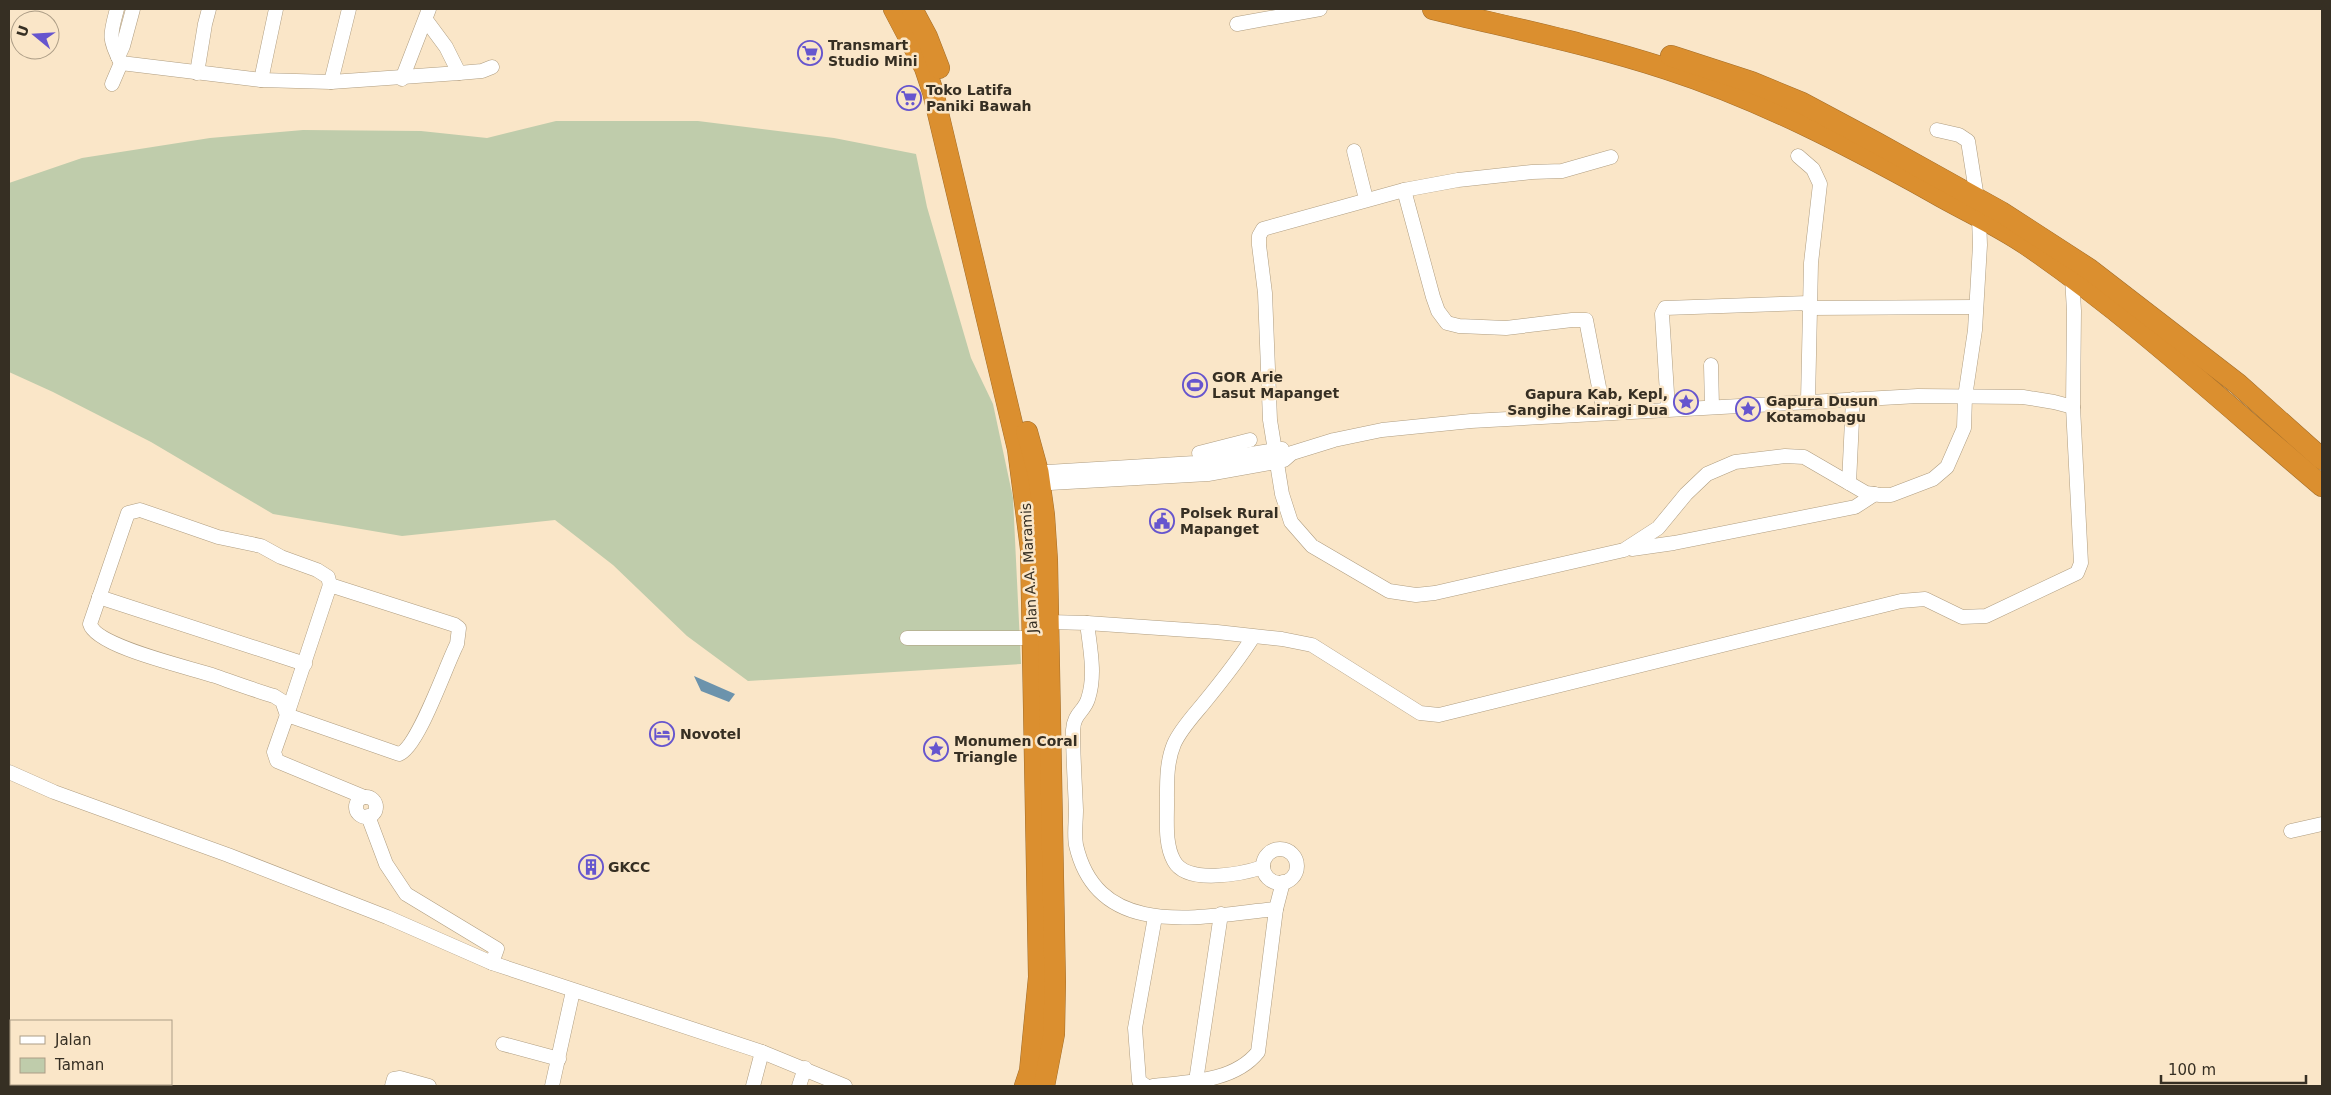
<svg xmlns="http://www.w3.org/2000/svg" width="2331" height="1095" font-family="'DejaVu Sans',sans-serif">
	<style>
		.green { fill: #bfccab }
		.water { fill: #6c93ac }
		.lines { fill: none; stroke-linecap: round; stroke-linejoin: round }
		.minor-casing { stroke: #af9d80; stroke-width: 15 }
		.highway-casing { stroke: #a16d2b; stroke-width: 22 }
		.minor { stroke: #fff; stroke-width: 14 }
		.highway { stroke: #db8f2f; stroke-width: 21 }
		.labels { text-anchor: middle; stroke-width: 5; stroke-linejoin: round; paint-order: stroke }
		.poi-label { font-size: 14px; font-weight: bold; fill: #362f23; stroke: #fae6c8; text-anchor: start }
		.street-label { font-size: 14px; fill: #362f23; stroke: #fae6c8 }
	</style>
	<rect width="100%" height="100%" fill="#fae6c8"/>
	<path class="green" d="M556,121H698L834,138L916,154L927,207L971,358L993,404L1013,498L1021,664L748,681L687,636L613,565L555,520L402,536L273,514L151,442L53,392L9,372V183L82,158L210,138L303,130L421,131L487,138Z"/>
	<path class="water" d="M694,676L735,694L729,702L701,691Z"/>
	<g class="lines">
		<defs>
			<g id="minor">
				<path d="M117,9C110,35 108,38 121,63L261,80L331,82L459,73L482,71L492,67"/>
				<path d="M426,20L446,47L459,73"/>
				<path d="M1237,24L1320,9"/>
				<path d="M118,57L123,46L133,9"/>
				<path d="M197,73L205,24L209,9"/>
				<path d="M402,79L429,9"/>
				<path d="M261,80L276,9"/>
				<path d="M331,82L349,9"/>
				<path d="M112,84L121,63"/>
				<path d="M1937,130L1959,135L1968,141L1977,198"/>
				<path d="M1354,151L1366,199"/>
				<path d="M1798,156L1813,169L1820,184L1811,263L1808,401"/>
				<path d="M1611,157L1562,171L1532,172L1458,180L1404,190L1263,229L1259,236V245L1265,293L1270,420L1282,494L1291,522L1312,546L1389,591L1416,595L1435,593L1624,550L1658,528L1686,494L1707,474L1735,462L1785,456L1804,457L1866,493L1880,495H1891L1933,479L1947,467L1964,428L1965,397L1975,330L1980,245L1979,218"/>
				<path d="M1404,190L1433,297L1438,311L1447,323L1459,326L1506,328L1572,320H1586L1604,413"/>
				<path d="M1809,308L1976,307"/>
				<path d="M1711,365L1712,407"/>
				<path d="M1668,409L1662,314L1665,308L1809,303"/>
				<path d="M1199,453L1250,440"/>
				<path d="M1031,473L1195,463L1282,449"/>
				<path d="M1849,483L1853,399"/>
				<path d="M1032,484L1208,474L1276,462L1284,460L1292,453L1334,440L1382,430L1471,421L1918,396L2023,397L2054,402L2073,407"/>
				<path d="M1632,549L1674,543L1855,507L1875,494"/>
				<path d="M99,597L305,664"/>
				<path d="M1049,622L1087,623C1090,648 1096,675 1088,699C1084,712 1074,713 1073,730C1073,757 1075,784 1076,810C1076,821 1074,834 1076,845C1098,942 1203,916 1276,909L1283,882"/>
				<path d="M1087,623L1217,632L1282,639L1312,645L1420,713L1439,715L1901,601L1925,599L1962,617L1986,616L2077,573L2081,563L2073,407L2074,311L2072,277"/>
				<path d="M1253,637C1238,661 1221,682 1203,704C1193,716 1180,730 1174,744C1166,763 1167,785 1167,805C1167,823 1165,845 1174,861C1187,885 1242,874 1263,867"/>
				<path d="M907,638H1033"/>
				<path d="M287,715L330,585L455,625L459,628L457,644C446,665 418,748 399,754L287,715L274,752L277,761L364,797"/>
				<path d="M287,715L282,701L274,696C254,690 235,683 215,676C192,668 96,647 90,624L128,513L140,510L218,537L261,546L281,557L317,570L328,577L330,585"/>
				<path d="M9,772L54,792L228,855L387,917L492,963L762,1052L845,1086"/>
				<circle cx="366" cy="807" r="10"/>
				<path d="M368,816L386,864L406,894L497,949L492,963"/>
				<path d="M2291,831L2322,824"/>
				<circle cx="1280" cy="866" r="17"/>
				<path d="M503,1044L559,1059"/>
				<path d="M1196,1081L1221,914"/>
				<path d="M392,1086L394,1079L400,1078L429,1086"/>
				<path d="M552,1086L573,991"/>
				<path d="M753,1086L762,1052"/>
				<path d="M799,1086L805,1068"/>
				<path d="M1146,1086L1139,1081L1135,1028L1155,917"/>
				<path d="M1153,1086C1188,1082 1234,1082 1258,1052L1276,909"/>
			</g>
			<g id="highway">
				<path d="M894,9L925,68L933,92L1018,449L1031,549L1039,977L1030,1071L1025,1086"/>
				<path d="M912,9L927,37L939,68"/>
				<path d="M1433,9C1511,28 1591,44 1667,69C1760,99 1848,145 1933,192C1964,210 1998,225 2027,245C2132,317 2225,404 2322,486"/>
				<path d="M1671,56L1751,82L1802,103L1875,142L2001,212L2089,269L2238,384L2322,459"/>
				<path d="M1027,432L1038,472L1044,515L1047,560L1055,982L1054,1034L1044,1086"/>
			</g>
		</defs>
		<use href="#minor" class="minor-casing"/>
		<use href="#highway" class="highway-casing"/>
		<use href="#minor" class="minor"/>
		<use href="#highway" class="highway"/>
	</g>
	<defs>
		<symbol id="supermarket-ring" viewBox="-11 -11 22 22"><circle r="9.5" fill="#fae6c8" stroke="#6655ce" stroke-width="1.5"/><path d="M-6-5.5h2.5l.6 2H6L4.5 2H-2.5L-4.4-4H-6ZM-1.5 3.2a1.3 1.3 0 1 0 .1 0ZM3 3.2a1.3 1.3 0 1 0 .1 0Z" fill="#6655ce"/></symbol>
		<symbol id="stadium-ring" viewBox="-11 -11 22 22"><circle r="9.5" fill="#fae6c8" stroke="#6655ce" stroke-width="1.5"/><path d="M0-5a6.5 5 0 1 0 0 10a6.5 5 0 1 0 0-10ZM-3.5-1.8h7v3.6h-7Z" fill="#6655ce"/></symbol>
		<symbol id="sight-ring" viewBox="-11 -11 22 22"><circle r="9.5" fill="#fae6c8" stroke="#6655ce" stroke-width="1.5"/><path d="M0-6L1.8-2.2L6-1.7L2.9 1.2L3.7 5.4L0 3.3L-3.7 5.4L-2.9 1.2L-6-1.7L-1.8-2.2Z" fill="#6655ce"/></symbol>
		<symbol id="civic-ring" viewBox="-11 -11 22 22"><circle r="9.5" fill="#fae6c8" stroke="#6655ce" stroke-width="1.5"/><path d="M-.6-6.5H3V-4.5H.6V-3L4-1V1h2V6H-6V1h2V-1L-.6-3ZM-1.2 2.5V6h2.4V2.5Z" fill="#6655ce"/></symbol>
		<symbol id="hotel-ring" viewBox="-11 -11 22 22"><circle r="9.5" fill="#fae6c8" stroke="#6655ce" stroke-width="1.5"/><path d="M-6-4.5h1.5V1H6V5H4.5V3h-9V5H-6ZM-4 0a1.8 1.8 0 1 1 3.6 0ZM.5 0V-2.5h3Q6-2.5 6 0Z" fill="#6655ce"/></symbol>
		<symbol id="building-ring" viewBox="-11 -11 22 22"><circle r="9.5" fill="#fae6c8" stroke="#6655ce" stroke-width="1.5"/><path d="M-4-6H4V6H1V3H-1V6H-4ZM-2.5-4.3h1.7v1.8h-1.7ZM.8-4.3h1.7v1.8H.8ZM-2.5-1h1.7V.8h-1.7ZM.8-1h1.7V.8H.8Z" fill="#6655ce"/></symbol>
	</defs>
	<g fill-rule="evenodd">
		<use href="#supermarket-ring" x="796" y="39" width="28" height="28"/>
		<use href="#supermarket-ring" x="895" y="84" width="28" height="28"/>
		<use href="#stadium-ring" x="1181" y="371" width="28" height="28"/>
		<use href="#sight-ring" x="1672" y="388" width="28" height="28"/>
		<use href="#sight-ring" x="1734" y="395" width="28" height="28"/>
		<use href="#civic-ring" x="1148" y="507" width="28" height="28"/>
		<use href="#hotel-ring" x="648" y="720" width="28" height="28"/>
		<use href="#sight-ring" x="922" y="735" width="28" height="28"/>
		<use href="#building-ring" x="577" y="853" width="28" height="28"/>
	</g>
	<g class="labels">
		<g class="poi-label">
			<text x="828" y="50">Transmart<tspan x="828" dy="16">Studio Mini</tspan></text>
			<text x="926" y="95">Toko Latifa<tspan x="926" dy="16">Paniki Bawah</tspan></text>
			<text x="1212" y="382">GOR Arie<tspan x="1212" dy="16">Lasut Mapanget</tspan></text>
			<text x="1668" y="399" text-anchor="end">Gapura Kab, Kepl,<tspan x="1668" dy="16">Sangihe Kairagi Dua</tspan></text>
			<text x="1766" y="406">Gapura Dusun<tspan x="1766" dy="16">Kotamobagu</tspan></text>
			<text x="1180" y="518">Polsek Rural<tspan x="1180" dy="16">Mapanget</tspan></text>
			<text x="680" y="739">Novotel</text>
			<text x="954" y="746">Monumen Coral<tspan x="954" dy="16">Triangle</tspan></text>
			<text x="608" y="872">GKCC</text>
		</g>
		<g class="street-label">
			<text transform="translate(1029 568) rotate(-93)" y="5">Jalan A.A. Maramis</text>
		</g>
	</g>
	<rect width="2331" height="1095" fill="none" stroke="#362f23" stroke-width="20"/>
	<rect x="10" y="1020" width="162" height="65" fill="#fae6c8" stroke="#ac9d86"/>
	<rect x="20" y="1036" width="25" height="8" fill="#ffffff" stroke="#ac9d86"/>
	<text x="55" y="1045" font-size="15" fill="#362f23">Jalan</text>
	<rect x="20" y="1058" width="25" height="15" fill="#bfccab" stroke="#ac9d86"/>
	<text x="55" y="1070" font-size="15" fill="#362f23">Taman</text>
	<g transform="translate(35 35) rotate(288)"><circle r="24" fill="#fae6c8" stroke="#ac9d86"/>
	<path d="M0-4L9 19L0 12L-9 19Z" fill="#6655ce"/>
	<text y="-8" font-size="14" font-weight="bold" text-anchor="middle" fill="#362f23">U</text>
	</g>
	<path d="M2161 1075v8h145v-8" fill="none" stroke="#362f23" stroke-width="2.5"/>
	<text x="2168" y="1075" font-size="15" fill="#362f23" stroke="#fae6c8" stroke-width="4" paint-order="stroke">100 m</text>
</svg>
